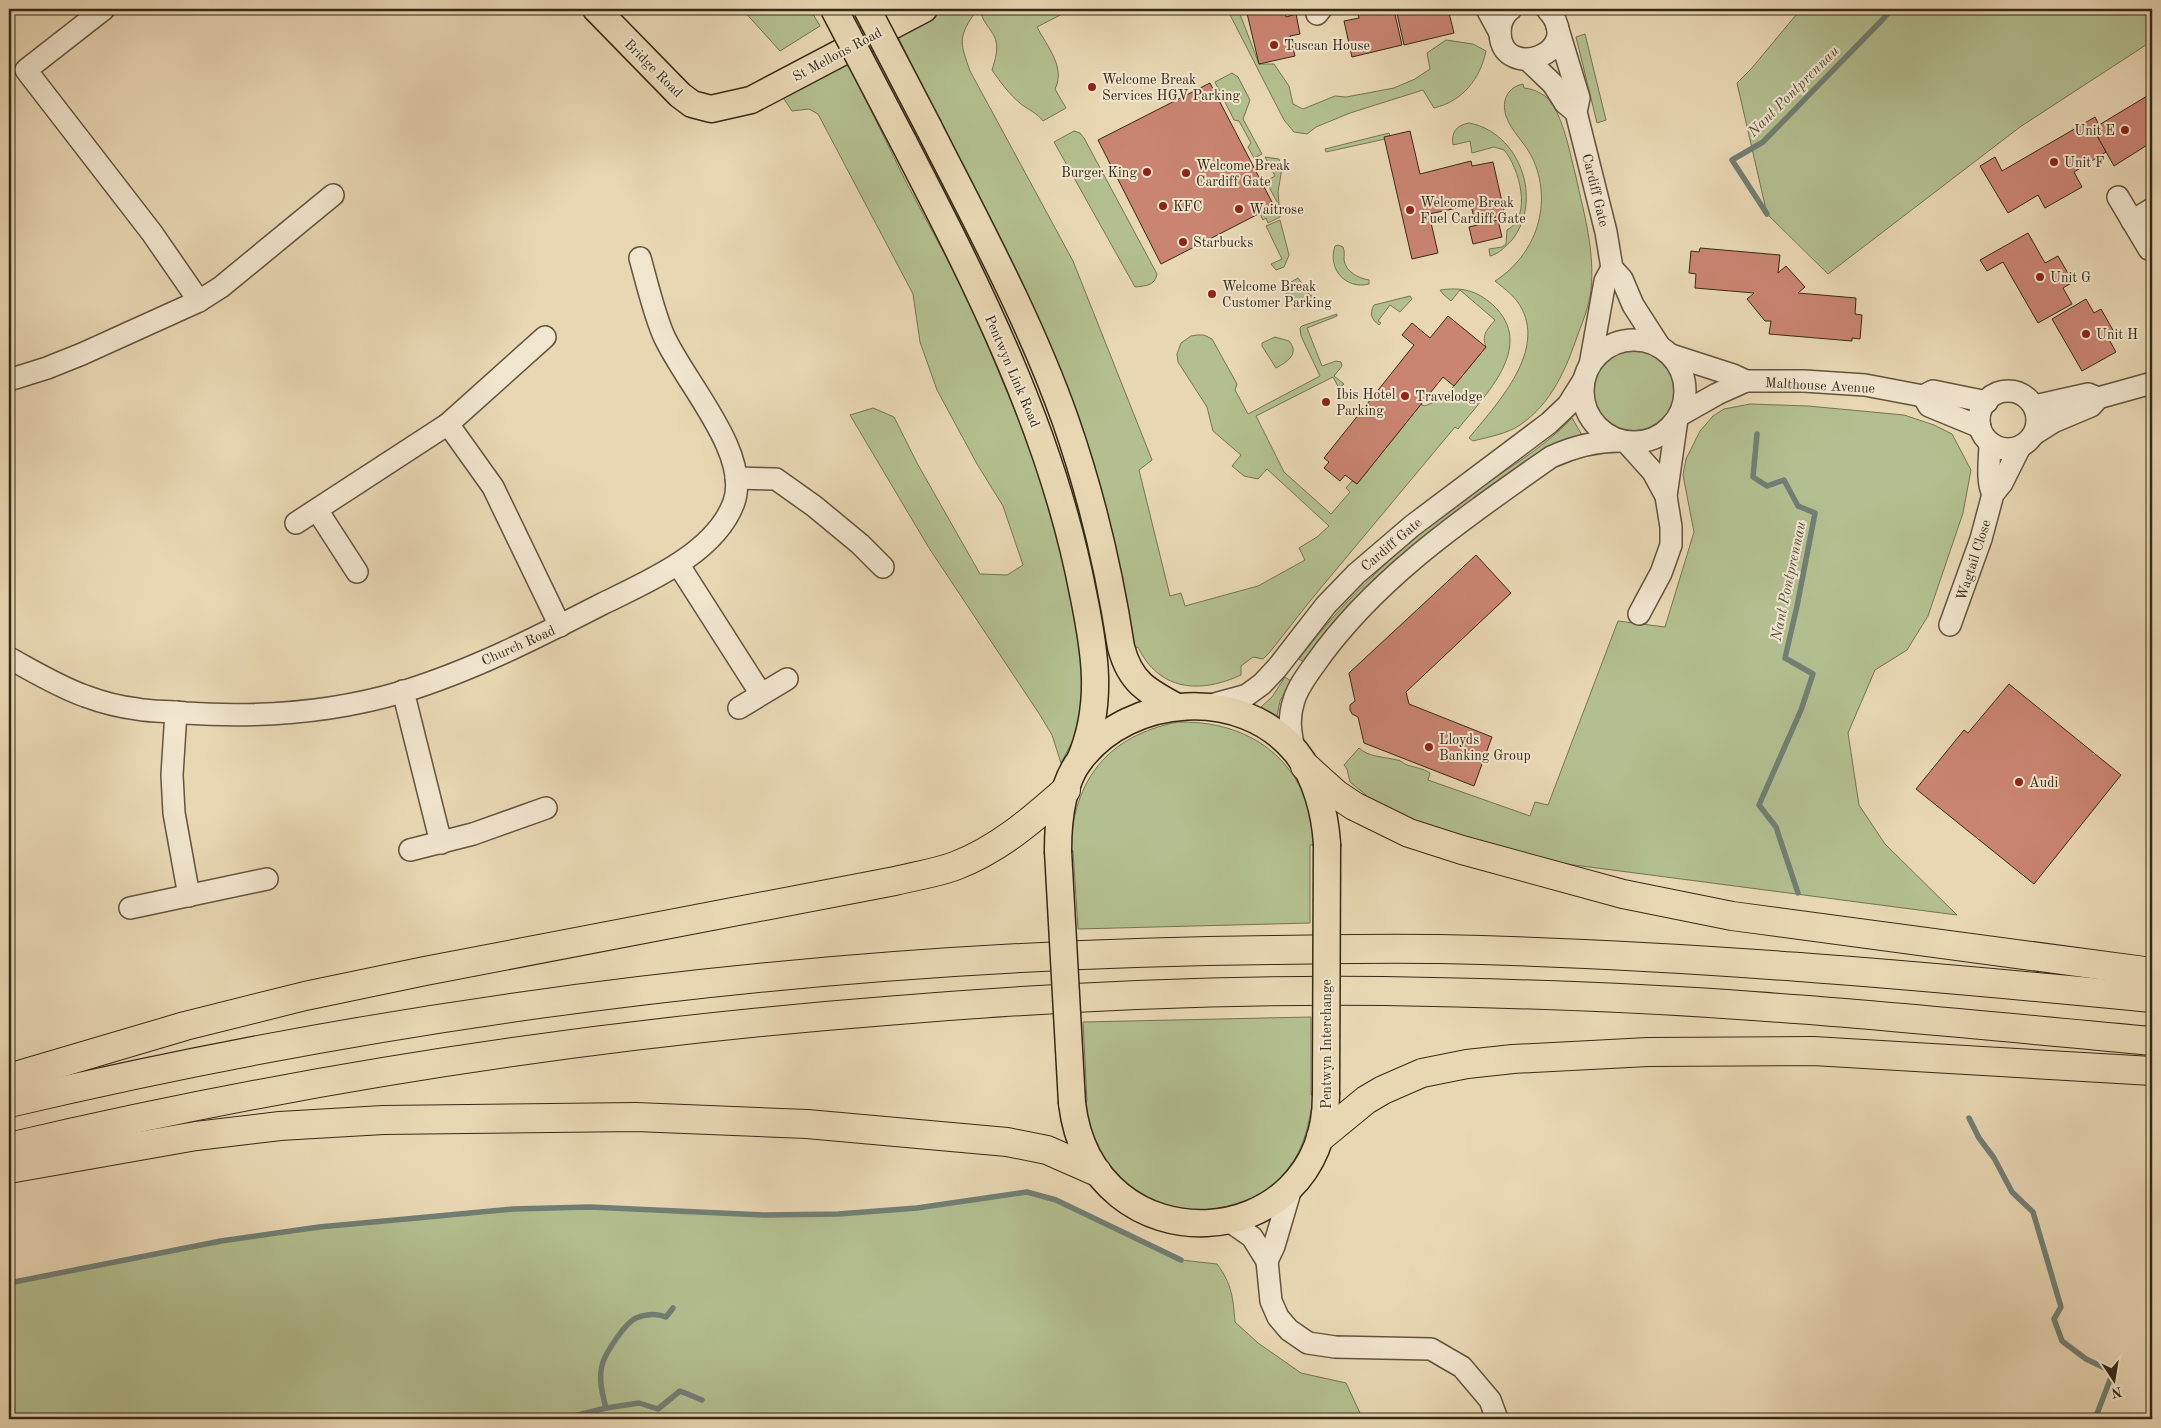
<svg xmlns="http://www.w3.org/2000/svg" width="2161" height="1428" font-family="'Old Standard TT',serif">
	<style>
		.green { fill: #b3bf90; stroke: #747454 }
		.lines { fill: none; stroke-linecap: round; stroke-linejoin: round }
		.stream { stroke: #717f75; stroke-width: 5.5 }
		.building { fill: #ca8472; stroke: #362917 }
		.minor-casing { stroke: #63543e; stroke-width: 24 }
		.major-casing { stroke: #362917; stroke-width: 29 }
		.highway-casing { stroke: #362917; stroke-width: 30 }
		.minor { stroke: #f1e5ce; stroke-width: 21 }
		.major { stroke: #e9d7b4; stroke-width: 26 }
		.highway { stroke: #e9d7b4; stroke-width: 28 }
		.major-bridge-casing { stroke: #362917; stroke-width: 29; stroke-linecap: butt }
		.major-bridge { stroke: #e9d7b4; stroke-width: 26 }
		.poi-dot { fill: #8f2418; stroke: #f1e5ce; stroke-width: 2 }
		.labels { text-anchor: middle; stroke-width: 4; stroke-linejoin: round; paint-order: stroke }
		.poi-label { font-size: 14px; fill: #362917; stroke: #f1e5ce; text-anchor: start }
		.street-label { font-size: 14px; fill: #362917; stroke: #f1e5ce }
		.water-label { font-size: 15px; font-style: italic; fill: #4f4d3e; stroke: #f1e5ce }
	</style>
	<rect width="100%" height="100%" fill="#e9d7b4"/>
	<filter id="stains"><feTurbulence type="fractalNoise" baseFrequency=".004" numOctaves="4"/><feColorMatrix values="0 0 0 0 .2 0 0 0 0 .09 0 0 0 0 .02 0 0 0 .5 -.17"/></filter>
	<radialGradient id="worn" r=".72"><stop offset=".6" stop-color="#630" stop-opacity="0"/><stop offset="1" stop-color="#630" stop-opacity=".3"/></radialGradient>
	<g class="green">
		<path d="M742,9H810L820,26L780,51Z"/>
		<path d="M949,9H972L974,14C957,39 961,44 970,71L1073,261L1152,460L1139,470L1170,596L1181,593L1185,606L1258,586L1305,560L1299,548L1317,537L1329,526L1267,469L1258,479L1244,476L1232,466L1241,455L1213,431L1207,407L1178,362L1177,354L1181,343L1191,336L1197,335H1204L1212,339L1237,384L1235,390L1248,414L1320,376L1301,336L1300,328L1302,326L1337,314V316L1307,328L1322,366L1336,361L1341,362L1342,366L1334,376L1344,384L1339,388L1333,377L1256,416L1284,472L1331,514L1350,492L1346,488L1352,481L1357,484L1421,404L1424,406L1443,399L1486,347C1481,334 1488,329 1495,320L1460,290L1451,301L1443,294L1440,290C1462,287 1476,290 1493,305C1537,346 1485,395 1458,429L1455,427L1310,601L1270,652L1263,659L1253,657L1241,666V675C1200,694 1159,691 1138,647L1133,648L1107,511L1090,456L973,187L897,35Z"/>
		<path d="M981,9H1072L1037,27C1047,46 1066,68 1055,89L1066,108L1043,121C1037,113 1029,110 1021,104C1009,94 1001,83 992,70C995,60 999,49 995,38C991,28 980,20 981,9Z"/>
		<path d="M1227,9H1238L1259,64H1274L1289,86L1293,104L1303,109L1335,96L1346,97L1394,88L1415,79L1430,69L1427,53L1446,40L1473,44L1486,51C1480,79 1463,101 1434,108L1423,90L1350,113L1316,127L1307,134L1294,132L1284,120Z"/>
		<path d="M1801,9H2152V41L2020,127L1828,274L1767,214L1737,83L1751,69Z"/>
		<path d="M1585,34L1606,120L1597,123L1576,37Z"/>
		<path d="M847,61L906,182L967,296L1045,483L1061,538L1084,663L1083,703L1073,740L1061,763L1052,735L1040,715L929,548L850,415L873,408L894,417L917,463L980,574L1007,575L1023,565L1003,506L977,464L937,390L920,342L913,294L818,114L809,109L792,111L782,96Z"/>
		<path d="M1232,73L1238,77L1250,100L1243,119L1262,154L1254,158L1248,147L1251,143L1239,121L1234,120L1215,82Z"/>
		<path d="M1523,84L1524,88C1535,89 1547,95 1553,105C1565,125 1570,154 1576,177C1584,214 1595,251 1591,290C1589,305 1584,319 1578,334C1566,369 1552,403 1520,425C1507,434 1488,437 1473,441L1469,438C1495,406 1545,354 1522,309C1516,297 1505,289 1495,281C1536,255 1554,203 1532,157C1525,143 1511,131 1506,116C1501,100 1508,87 1523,84Z"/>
		<path d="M1469,123C1519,132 1544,199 1512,240C1506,246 1499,254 1490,256L1489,249L1502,247L1506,244L1507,230C1533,217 1519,167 1504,150L1494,147L1472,153L1470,141L1453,145C1451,133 1456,125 1469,123Z"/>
		<path d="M1074,131L1080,133L1084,138L1157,274C1155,286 1145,286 1135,287L1054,142Z"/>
		<path d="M1389,133L1390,136L1385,139L1326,152L1325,149Z"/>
		<path d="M1265,157L1279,159L1282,168L1278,192L1280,217L1268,223L1266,218L1263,220L1260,214L1274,206L1277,202L1266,181L1275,176Z"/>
		<path d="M1280,220L1289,255L1284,267L1276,270L1271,264L1282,259L1266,226Z"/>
		<path d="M1338,245L1343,247C1345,252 1344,255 1344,260C1346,272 1358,278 1369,280V284C1346,290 1327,269 1335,246Z"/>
		<path d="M1298,278L1309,294L1321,302L1294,309L1283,287Z"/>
		<path d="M1410,296L1412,299L1400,312L1390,305L1378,321L1381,323L1379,325C1372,320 1369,314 1374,305Z"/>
		<path d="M1275,337L1289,341C1300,354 1287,362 1276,368L1262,346V343Z"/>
		<circle cx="1634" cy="391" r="42"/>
		<path d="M1750,404L1808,406L1904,415L1934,425L1952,434L1971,470L1963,513L1928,616L1907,650L1875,670L1848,733L1859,805L1885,844L1957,915L1551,862L1429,826L1365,800L1366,795L1350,782L1347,769L1344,765L1359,748C1368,757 1385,757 1397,760C1401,760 1404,764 1407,765C1416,768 1422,768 1430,773L1428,780L1530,816L1535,802L1548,805L1618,621L1665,627L1694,532L1683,475L1686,459L1700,431L1713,416L1724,409Z"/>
		<path d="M1572,418L1582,435C1560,438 1546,448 1529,460L1305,663L1299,659C1346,596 1403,545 1466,498C1501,472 1542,450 1572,418Z"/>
		<path d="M1285,677L1291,681L1280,701L1277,716L1261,707L1272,697Z"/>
		<path d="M1178,722C1233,721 1281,743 1304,795C1311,811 1312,828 1315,845H1310V923L1078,929L1073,851L1070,850C1074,779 1107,736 1178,722Z"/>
		<path d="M1311,1017V1095L1314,1096C1308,1124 1306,1146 1287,1170C1250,1218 1177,1221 1129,1187C1124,1183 1119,1175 1114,1170C1110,1165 1103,1159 1099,1153C1092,1139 1088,1117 1084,1102L1087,1101L1083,1022Z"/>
		<path d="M1027,1192L1057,1200L1181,1260L1217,1264C1232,1284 1233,1298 1235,1322L1258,1343L1301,1373L1346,1383L1360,1413L1359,1419H9V1283L221,1241L319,1227L406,1219L513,1209L590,1207L764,1215L838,1214L917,1208Z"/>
	</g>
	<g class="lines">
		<g class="stream">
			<path d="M1767,214L1732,160L1763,142L1884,18L1891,9"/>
			<path d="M1757,434L1753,477L1767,486L1784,480L1798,506L1815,513L1797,606L1785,658L1813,674L1801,710L1759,805L1776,827L1798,893"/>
			<path d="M1969,1118L1979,1138L1994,1158L2012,1192L2033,1212L2061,1307L2054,1319L2062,1341L2086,1359L2113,1372L2095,1419"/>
			<path d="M9,1283L221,1241L319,1227L406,1219L513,1209L590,1207L764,1215L838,1214L917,1208L1027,1192L1056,1200L1181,1260"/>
			<path d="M606,1408L639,1403L658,1409L680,1391L702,1400"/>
			<path d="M562,1419L606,1408C602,1393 598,1377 603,1362C607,1351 625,1323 636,1318C646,1314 656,1313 666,1317L673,1308"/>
		</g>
	</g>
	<g class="building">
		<path d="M1246,9H1284L1286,17L1296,14L1300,34L1290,36L1295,56L1259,64Z"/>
		<path d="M1357,9H1377L1378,13L1394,10L1402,45L1352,57L1344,21L1359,18Z"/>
		<path d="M1396,9H1448L1454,33L1404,45Z"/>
		<path d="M1210,83L1274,206L1161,264L1098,140Z"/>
		<path d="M2152,93V142L2114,166L2096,134L2099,125Z"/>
		<path d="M2095,117L2099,125L2096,134L2106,152L2074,172L2082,187L2045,208L2038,195L2008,213L1980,166L1995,157L2002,171Z"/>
		<path d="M1410,131L1420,174L1471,161L1472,166L1493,162L1505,215L1475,222L1471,205L1429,214L1438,253L1412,259L1384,137Z"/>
		<path d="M1498,220L1502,237L1473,244L1469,227Z"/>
		<path d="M2028,233L2045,263L2058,256L2073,282L2063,288L2072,304L2038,323L2003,262L1987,271L1980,260Z"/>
		<path d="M1700,248L1780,255L1778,273L1786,266L1805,287L1798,293L1856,298L1855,314L1862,315L1860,339L1852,338V341L1769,334L1771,321H1765L1747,299L1754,293L1695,288L1696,274L1689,273L1691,251L1699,252Z"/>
		<path d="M2086,299L2094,313L2101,309L2114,332L2107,336L2116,352L2082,371L2052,319Z"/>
		<path d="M1448,316L1486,347L1454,386L1443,377L1357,484L1345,475L1340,481L1324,468L1329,462L1324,458L1414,345L1402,335L1412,323L1430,338Z"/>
		<path d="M1476,555L1511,593L1406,692L1409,704L1492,737L1474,786L1364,743L1358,717L1352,714L1350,710V705L1355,701L1349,673Z"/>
		<path d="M2009,684L2121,775L2034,884L1916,789L1964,730L1968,733Z"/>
	</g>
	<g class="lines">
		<defs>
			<g id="minor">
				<path d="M104,9L26,70L152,233L199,301"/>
				<path d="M1487,9L1500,33"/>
				<path d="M1511,9C1504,14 1500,23 1500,33C1502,83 1588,53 1547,9"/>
				<path d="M1317,14L1321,9"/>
				<path d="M1557,26L1579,98L1576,112L1606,232L1612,268L1622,279L1633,305L1660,347"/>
				<path d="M1528,60L1553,84L1565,103L1576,112"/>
				<path d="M2118,197L2149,249"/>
				<path d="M2132,221L2152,209"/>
				<circle cx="1634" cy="391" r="51"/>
				<path d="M1671,355L1733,375L1746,381H1804L1865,385L1923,396L1933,391L1987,402"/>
				<path d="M1590,365L1605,281L1612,268"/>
				<path d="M9,380L47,368L82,354L199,301L221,287L333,195"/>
				<circle cx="2008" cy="420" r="29"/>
				<path d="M1923,396L1929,406L1980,427"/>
				<path d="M2034,406L2088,394L2098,398L2152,383"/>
				<path d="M1680,415L1717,394L1746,381"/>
				<path d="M448,424L545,337"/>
				<path d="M2034,434L2053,422L2091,406L2098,398"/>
				<path d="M1626,442L1653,472L1666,496"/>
				<path d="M1990,443C1990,458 1986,481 1993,494"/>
				<path d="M736,478L776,479L814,506L860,544L883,567"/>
				<path d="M317,510L357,572"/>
				<path d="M296,523L448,424L493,487L560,626"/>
				<path d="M678,564L761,694"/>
				<path d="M1639,614L1661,573L1671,545V527L1666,496L1677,419"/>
				<path d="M1950,625L1981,539L1993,494L2002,483L2020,447"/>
				<path d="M9,658C33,671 59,687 85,696C101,702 120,707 137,709C152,712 169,711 185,713C258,718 331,713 402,692C471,671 538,637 602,604C647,582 716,553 734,502C751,452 682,379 663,334C653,310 647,283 640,258"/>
				<path d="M403,691L441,843"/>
				<path d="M1207,706L1247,695L1262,684L1277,668L1326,605L1356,574L1412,526L1549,423L1568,405L1583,381"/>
				<path d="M739,708L787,679"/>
				<path d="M176,712L172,775L174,813L189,896"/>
				<path d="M1295,752C1290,733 1288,718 1294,700C1298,687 1307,675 1315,664C1375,578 1467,516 1551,457C1573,447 1596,441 1620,441"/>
				<path d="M410,850L473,834L546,808"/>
				<path d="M130,908L267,879"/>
				<path d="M1229,1221L1252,1237L1267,1261L1271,1301L1278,1317L1289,1330L1308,1343L1335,1347L1431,1349L1462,1367L1490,1400L1497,1419"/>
				<path d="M1267,1261L1274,1246L1292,1185"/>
			</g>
			<g id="major">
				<path d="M596,9L680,95L692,104L711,109L751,100L924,9"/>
				<path d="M929,128C977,223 1029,318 1065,419C1091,493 1109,569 1121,647C1130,682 1147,691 1177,707"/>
				<path d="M903,141C978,286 1052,431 1083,593C1095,651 1104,704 1080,760"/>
				<path d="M1058,851C1058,821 1061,785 1080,760C1130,694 1242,686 1296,752C1316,777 1325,813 1327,844"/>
				<path d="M1072,1103C1092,1271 1326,1258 1326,1095"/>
			</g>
			<g id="highway">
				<path d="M1305,766L1336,794L1354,806L1409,833L1462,850L1623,894L1732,916L2152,972"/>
				<path d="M9,1078L185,1026L305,996L425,971L895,881C915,876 936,873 955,866C999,849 1032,820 1066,790"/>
				<path d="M9,1103C424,1005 850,954 1276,950C1330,949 1384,948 1439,949C1677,954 1915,975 2152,998"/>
				<path d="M1321,1137L1366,1100L1383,1090L1422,1073L1467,1064L1513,1059L1648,1052L1813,1051L2152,1071"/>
				<path d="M9,1147C297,1079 591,1034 886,1011C1052,997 1218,989 1384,991C1507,993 1630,997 1753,1006C1886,1015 2019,1029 2152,1041"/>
				<path d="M9,1169L196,1136L280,1126L383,1120L636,1117L807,1124L1007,1142L1047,1150L1097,1172"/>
			</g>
		</defs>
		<use href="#minor" class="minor-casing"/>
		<use href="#major" class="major-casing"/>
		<use href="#highway" class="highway-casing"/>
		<use href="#minor" class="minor"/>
		<use href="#major" class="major"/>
		<use href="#highway" class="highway"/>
		<defs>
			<g id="major-bridge">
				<path d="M834,9L903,141"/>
				<path d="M867,9L929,128"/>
				<path d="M1058,851L1072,1103"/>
				<path d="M1326,1095L1327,844"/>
			</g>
		</defs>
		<use href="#major-bridge" class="major-bridge-casing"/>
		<use href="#major-bridge" class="major-bridge"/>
	</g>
	<g class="poi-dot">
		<circle cx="1274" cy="45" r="5"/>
		<circle cx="1092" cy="87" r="5"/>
		<circle cx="2125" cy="130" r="5"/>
		<circle cx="2054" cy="162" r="5"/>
		<circle cx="1147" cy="172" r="5"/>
		<circle cx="1186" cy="173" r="5"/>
		<circle cx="1163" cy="206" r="5"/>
		<circle cx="1239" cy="209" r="5"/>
		<circle cx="1410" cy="210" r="5"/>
		<circle cx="1183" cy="242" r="5"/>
		<circle cx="2040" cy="277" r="5"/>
		<circle cx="1212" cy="294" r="5"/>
		<circle cx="2086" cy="334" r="5"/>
		<circle cx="1405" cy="396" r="5"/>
		<circle cx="1326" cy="402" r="5"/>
		<circle cx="1429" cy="747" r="5"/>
		<circle cx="2019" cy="782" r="5"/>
	</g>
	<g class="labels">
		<g class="poi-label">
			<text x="1284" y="50">Tuscan House</text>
			<text x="1102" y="84">Welcome Break<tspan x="1102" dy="16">Services HGV Parking</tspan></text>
			<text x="2115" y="135" text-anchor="end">Unit E</text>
			<text x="2064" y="167">Unit F</text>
			<text x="1196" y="170">Welcome Break<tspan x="1196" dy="16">Cardiff Gate</tspan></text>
			<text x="1137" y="177" text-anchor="end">Burger King</text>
			<text x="1420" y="207">Welcome Break<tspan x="1420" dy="16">Fuel Cardiff Gate</tspan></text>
			<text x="1173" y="211">KFC</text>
			<text x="1249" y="214">Waitrose</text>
			<text x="1193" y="247">Starbucks</text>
			<text x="2050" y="282">Unit G</text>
			<text x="1222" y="291">Welcome Break<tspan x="1222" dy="16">Customer Parking</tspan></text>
			<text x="2096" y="339">Unit H</text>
			<text x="1336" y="399">Ibis Hotel<tspan x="1336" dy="16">Parking</tspan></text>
			<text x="1415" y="401">Travelodge</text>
			<text x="1439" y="744">Lloyds<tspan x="1439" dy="16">Banking Group</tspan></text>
			<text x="2029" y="787">Audi</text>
		</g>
		<g class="street-label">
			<text transform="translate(837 54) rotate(-28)" y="5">St Mellons Road</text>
			<text transform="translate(654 68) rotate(45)" y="5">Bridge Road</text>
			<text transform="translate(1596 190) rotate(76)" y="5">Cardiff Gate</text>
			<text transform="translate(1013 371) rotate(67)" y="5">Pentwyn Link Road</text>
			<text transform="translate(1820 385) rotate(3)" y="5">Malthouse Avenue</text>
			<text transform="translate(1391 544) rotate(-40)" y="5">Cardiff Gate</text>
			<text transform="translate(1973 560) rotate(-72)" y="5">Wagtail Close</text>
			<text transform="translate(518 645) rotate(-24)" y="5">Church Road</text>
			<text transform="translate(1326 1044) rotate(-90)" y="5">Pentwyn Interchange</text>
		</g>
		<g class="water-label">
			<text transform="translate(1793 91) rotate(-45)" y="5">Nant Pontprennau</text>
			<text transform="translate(1788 581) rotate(-78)" y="5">Nant Pontprennau</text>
		</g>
	</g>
	<rect width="2161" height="1428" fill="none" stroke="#e9d7b4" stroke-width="30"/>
	<rect x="10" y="10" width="2141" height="1408" fill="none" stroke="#362917" stroke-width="2.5"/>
	<rect x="15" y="15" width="2131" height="1398" fill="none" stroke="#362917"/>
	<g transform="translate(2114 1380) rotate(168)" stroke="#f1e5ce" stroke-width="4" paint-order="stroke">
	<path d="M0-4L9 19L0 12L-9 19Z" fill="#362917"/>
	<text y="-8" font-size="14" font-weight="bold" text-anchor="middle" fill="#362917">N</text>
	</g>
	<rect width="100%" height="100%" filter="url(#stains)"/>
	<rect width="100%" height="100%" fill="url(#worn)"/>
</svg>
